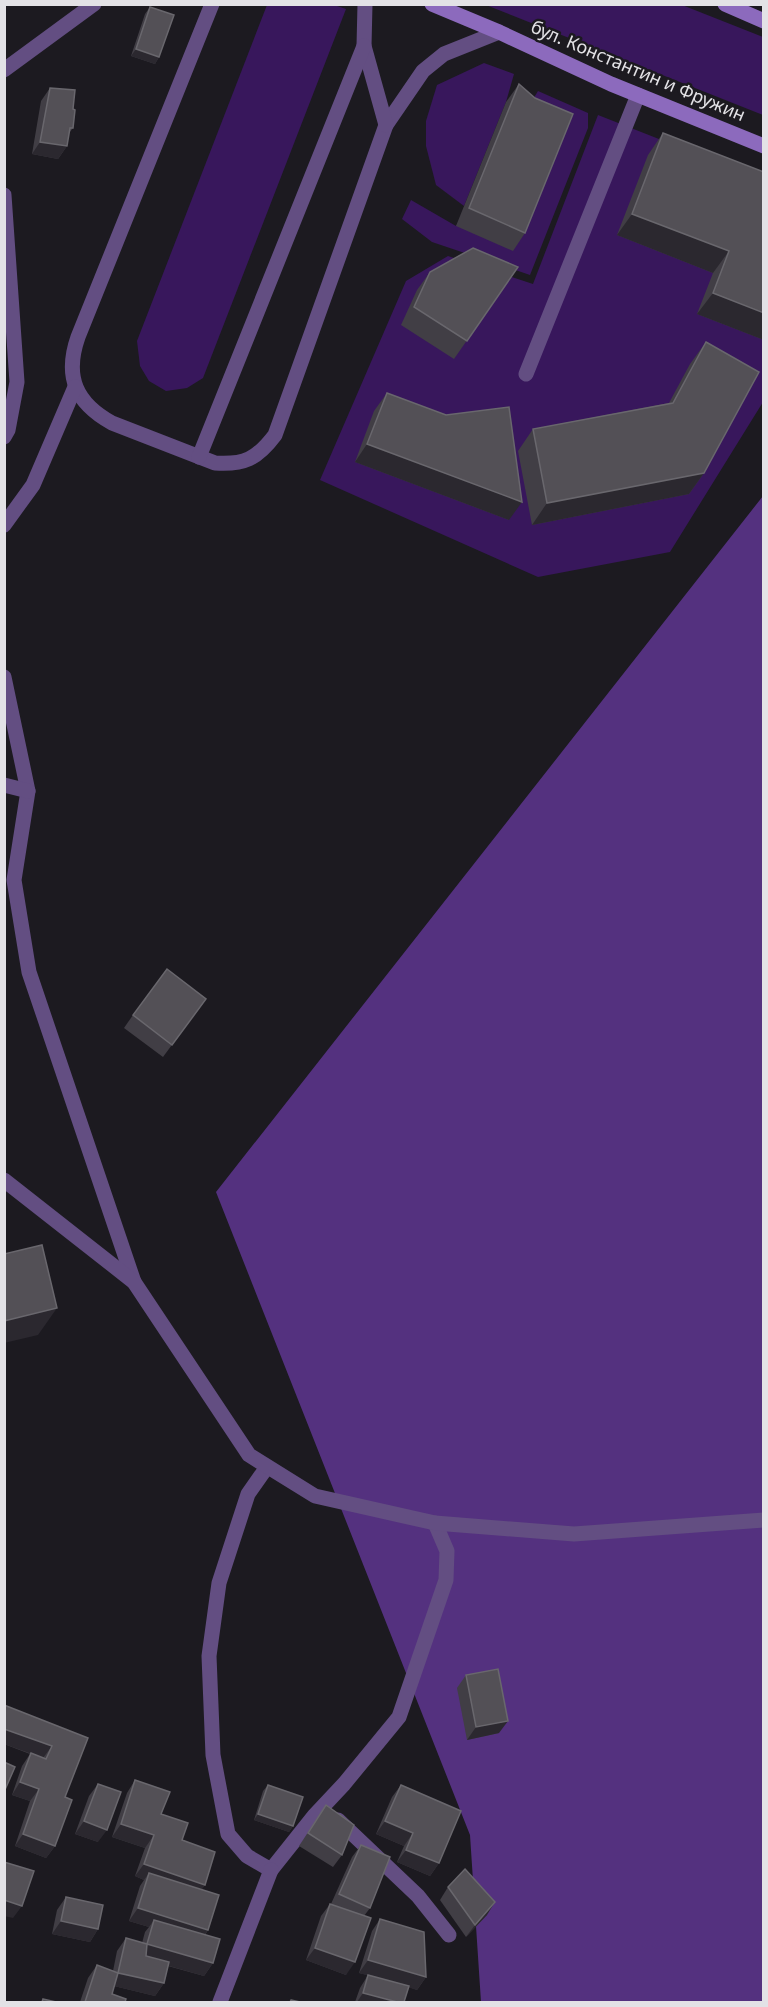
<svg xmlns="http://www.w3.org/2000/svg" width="768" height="2007" font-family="'Noto Sans',sans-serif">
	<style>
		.green { fill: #38175c }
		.forest { fill: #54317f }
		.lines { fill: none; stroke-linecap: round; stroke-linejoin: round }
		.lane { stroke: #634e82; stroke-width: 15 }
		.street { stroke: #634e82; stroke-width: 15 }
		.secondary { stroke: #8c6abd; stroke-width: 15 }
		.wall { fill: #413e45 }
		.shaded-wall { fill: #2b282f }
		.building { fill: #535056; stroke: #69676d; stroke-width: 1.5 }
		.labels { text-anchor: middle; stroke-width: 5; stroke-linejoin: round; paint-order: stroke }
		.street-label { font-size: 18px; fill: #e3e2e6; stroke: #1c1a20 }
	</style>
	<rect width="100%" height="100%" fill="#1c1a20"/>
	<g class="green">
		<path d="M267,5H334L346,9L203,378L187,388L166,391L149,381L140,366L137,341Z"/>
		<path d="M486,5H682L763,37V115Z"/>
		<path d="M484,63L514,74L506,102L464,206L436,185L426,146V121L437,85Z"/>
		<path d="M538,91L588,113V128L530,275L432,242L402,219L411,200L456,226Z"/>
		<path d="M598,115L763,180V402L670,552L538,577L320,480L406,281L448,256L533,284Z"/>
	</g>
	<path class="forest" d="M763,496V2002H481L470,1835L216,1192Z"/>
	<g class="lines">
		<g class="lane">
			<path d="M212,4L78,337C64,377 76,403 112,423L215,463C244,465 257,459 275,435L386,125L423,71L444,54L499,32"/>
			<path d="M365,4L364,46L386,125"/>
			<path d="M4,70L94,4"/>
			<path d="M4,195L17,382L8,430L4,437"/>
			<path d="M526,374L638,95"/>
			<path d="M199,457L364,46"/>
			<path d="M4,525L33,485L75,387"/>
			<path d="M4,677L28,791L14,880L29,972L134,1282"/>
			<path d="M4,785L28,791"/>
			<path d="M267,1467L248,1494L219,1583L209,1656L213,1755L228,1834L247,1856L271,1870L314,1816L344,1784L399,1717L446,1580L447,1551L435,1523"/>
			<path d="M338,1820L418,1896L449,1935"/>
		</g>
		<g class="street">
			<path d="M4,1180L134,1282L249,1455L315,1496L435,1523L574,1534L764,1520"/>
			<path d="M220,2002L271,1870"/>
		</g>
		<g class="secondary">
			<path d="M432,4L499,32L611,84L764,146"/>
			<path d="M725,4L764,21"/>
		</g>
	</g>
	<g class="wall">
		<path d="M150,7L159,57L155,64L131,56L145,14Z"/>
		<path d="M519,84L525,233L513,251L456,226L506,102Z"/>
		<path d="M50,88L73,109V128L69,133L67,146L58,159L32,154L41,101Z"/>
		<path d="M663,133L764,172V340L697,314L713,273L617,235L648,155Z"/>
		<path d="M518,267L454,359L401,325L417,290L430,272Z"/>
		<path d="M706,342L704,473L689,494L532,525L518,451L533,429L669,403L690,364Z"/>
		<path d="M387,393L509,520L355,462L374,411Z"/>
		<path d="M197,1011L163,1057L124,1028L133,1015Z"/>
		<path d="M466,1675L499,1733L467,1740L457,1688Z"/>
		<path d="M4,1705L88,1738L65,1797L55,1846L46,1858L15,1846L30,1801L12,1795L22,1766L30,1754L4,1744Z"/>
		<path d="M135,1780L182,1840L205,1885L201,1890L208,1930L205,1935L213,1963L204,1976L168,1966L164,1983L155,1996L114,1986L112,1994L125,2002H80L88,1978L97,1965L113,1971L117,1951L126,1938L142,1943L145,1932L149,1927L129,1921L140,1886L144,1880L135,1876L145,1848L112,1837L127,1793Z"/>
		<path d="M98,1784V1842L75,1834L89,1796Z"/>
		<path d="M268,1785L293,1826L289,1832L254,1820L263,1791Z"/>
		<path d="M401,1785L439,1863L430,1876L397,1862L404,1846L376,1834L392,1797Z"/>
		<path d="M326,1805L342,1855L333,1867L299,1846Z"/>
		<path d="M361,1845L370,1908L364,1916L346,1975L306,1960L321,1916L330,1904H331L352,1857Z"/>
		<path d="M448,1887L487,1915L466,1937L440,1900Z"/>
		<path d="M66,1897L98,1929L90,1942L52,1934L57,1910Z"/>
		<path d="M380,1919L426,1977L417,1990L409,1987L404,2002H355L360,1988L368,1975L359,1973L372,1931Z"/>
	</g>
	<g class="shaded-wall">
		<path d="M136,49L159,57L155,64L131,56Z"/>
		<path d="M40,142L67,146L58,159L32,154Z"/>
		<path d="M632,214L729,251L713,273L617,235Z"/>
		<path d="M713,293L764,313V340L697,314Z"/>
		<path d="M367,444L522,502L509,520L355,462Z"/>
		<path d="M704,473L689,494L532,525L547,503Z"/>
		<path d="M57,1308L38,1335L4,1343V1321Z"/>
		<path d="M508,1721L499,1733L467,1740L476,1727Z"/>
		<path d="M4,1729L52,1746L43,1758L4,1744Z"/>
		<path d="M20,1782L39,1789L30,1801L12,1795Z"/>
		<path d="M258,1814L293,1826L289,1832L254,1820Z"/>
		<path d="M84,1821L107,1830L98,1842L75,1834Z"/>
		<path d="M385,1821L413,1833L404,1846L376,1834Z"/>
		<path d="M121,1824L154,1835L145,1848L112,1837Z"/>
		<path d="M23,1834L55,1846L46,1858L15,1846Z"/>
		<path d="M406,1850L439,1863L430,1876L397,1862Z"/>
		<path d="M144,1864L205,1885L196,1897L149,1873L144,1880L135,1876Z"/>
		<path d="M4,1900L22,1906L13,1918L4,1916Z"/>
		<path d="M495,1902L487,1915L466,1937L475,1925Z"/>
		<path d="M138,1908L208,1930L199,1942L154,1920L149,1927L129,1921Z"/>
		<path d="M61,1921L98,1929L90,1942L52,1934Z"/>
		<path d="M147,1944L213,1963L204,1976L138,1957Z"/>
		<path d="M315,1948L355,1962L346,1975L306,1960Z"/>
		<path d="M368,1960L426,1977L417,1990L359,1973Z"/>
		<path d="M118,1973L164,1983L155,1996L110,1985Z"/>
		<path d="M363,1993L397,2002H357Z"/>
	</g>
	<g class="building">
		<path d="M150,7L174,15L159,57L136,49Z"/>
		<path d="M519,84L535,98L573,114L525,233L469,208Z"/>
		<path d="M50,88L75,90L73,109L75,110L73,128H70L67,146L40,142Z"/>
		<path d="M663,133L764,172V313L713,293L729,251L632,214Z"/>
		<path d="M473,248L518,267L467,341L414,307L430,272Z"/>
		<path d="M706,342L759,372L704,473L547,503L533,429L673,403Z"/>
		<path d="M387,393L446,415L509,407L522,502L367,444Z"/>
		<path d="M167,969L206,999L172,1045L133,1015Z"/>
		<path d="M42,1245L57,1308L4,1321V1254Z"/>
		<path d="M498,1669L508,1721L476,1727L466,1675Z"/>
		<path d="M4,1705L88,1738L65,1797L72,1800L55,1846L23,1834L39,1789L20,1782L31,1753L46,1759L52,1746L4,1729Z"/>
		<path d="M4,1762L15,1767L4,1792Z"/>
		<path d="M135,1780L170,1792L161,1814L188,1823L182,1840L215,1852L205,1885L144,1864L154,1835L121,1824Z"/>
		<path d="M98,1784L121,1792L107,1830L84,1821Z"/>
		<path d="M268,1785L303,1797L293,1826L258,1814Z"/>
		<path d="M401,1785L461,1811L439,1863L406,1850L413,1833L385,1821Z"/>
		<path d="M326,1805L354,1825L342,1855L308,1833Z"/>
		<path d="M361,1845L390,1857L370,1908L339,1894Z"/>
		<path d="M4,1862L34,1871L22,1906L4,1900Z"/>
		<path d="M465,1869L495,1902L475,1925L448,1887Z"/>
		<path d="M149,1873L219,1895L208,1930L138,1908Z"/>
		<path d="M66,1897L103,1905L98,1929L61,1921Z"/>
		<path d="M330,1904L371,1918L355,1962L315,1948Z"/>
		<path d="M380,1919L424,1932L426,1977L368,1960Z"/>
		<path d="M154,1920L220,1939L213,1963L147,1944L146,1956L169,1962L164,1983L118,1973L112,1994L126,1999L125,2002H85L97,1965L118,1973L126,1938L147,1944Z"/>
		<path d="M368,1975L409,1986L404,2002H397L363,1993Z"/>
		<path d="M43,1999L56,2002H42Z"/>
		<path d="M291,2000L300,2002H290Z"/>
	</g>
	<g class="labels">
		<g class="street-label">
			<text transform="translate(638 71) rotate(23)" y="6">бул. Константин и Фружин</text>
		</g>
	</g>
	<rect width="768" height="2007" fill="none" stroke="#e3e2e6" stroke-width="12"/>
</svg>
